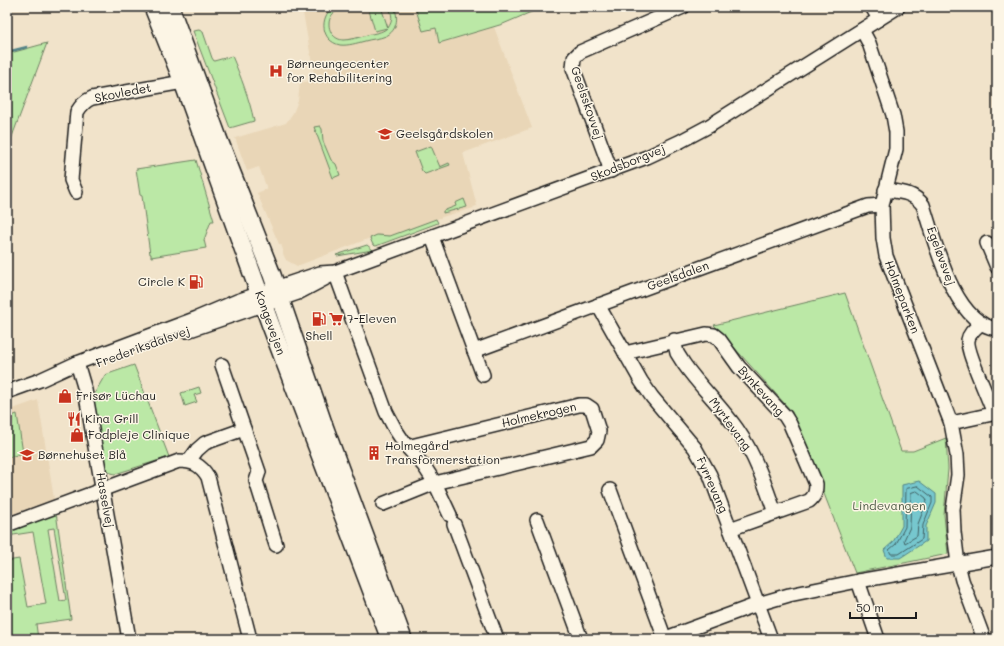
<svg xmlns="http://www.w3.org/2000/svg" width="1004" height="646" font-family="Mali,sans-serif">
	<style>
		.built { fill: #e9d6b7 }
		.green { fill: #bbe8a6; stroke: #6c8261; fill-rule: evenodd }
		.water { fill: #76c7ce; stroke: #528387 }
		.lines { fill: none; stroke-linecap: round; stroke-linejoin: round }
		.shore { stroke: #406063; stroke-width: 1 }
		.stream { stroke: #528387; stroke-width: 2.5 }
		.minor-casing { stroke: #1c1c1c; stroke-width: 16 }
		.major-casing { stroke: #1c1c1c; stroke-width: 20 }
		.minor { stroke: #fcf5e5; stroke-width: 13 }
		.major { stroke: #fcf5e5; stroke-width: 17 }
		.labels { text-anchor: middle; stroke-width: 3; stroke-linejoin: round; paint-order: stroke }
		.poi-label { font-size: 12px; fill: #1c1c1c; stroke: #fcf5e5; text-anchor: start }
		.street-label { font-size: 12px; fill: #1c1c1c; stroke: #fcf5e5 }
		.park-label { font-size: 12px; fill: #4c5945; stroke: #fcf5e5 }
	</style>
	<rect width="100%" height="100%" fill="#f1e3ca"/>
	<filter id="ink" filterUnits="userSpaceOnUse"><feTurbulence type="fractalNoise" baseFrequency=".025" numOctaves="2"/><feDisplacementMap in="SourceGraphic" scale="8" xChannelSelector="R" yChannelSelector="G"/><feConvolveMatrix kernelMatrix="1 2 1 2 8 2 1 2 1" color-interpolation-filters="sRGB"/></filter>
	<g filter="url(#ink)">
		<g class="built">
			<path d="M302,7H415L423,31L436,28L439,43L494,27L532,128L463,153L477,206L473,207L474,208L445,216L376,242L373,237L297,266L286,260L283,254V250L281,244H279L257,193L267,189L259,167L247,171L235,138L286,123L293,113L298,101L300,83L315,80Z"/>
			<path d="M38,400L54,499L7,516V411Z"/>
		</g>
		<g class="green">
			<path d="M333,7H353C347,8 340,9 335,12C324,20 329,39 343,40C351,40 360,37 367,35C374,33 382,33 387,28L375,31L368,7H381L388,28C393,21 393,14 388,7H394C399,17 397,31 386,36C379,39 371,39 365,41C357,43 348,46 340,45C321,41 319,18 333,7Z"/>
			<path d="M415,7H543L503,24L439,43L436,28L423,31Z"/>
			<path d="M199,30L203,32L212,58L214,61L232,56C241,77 249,98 254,121L230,128L193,31Z"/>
			<path d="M47,43L7,150V54Z"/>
			<path d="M320,126L322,129L323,141L331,160L336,164L340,175L333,178L314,127Z"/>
			<path d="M431,146L440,167L449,163L450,165L425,174L422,171L415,152Z"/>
			<path d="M196,160L214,221H211L204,240L206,248L151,257V254H150L142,196L140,195L136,169Z"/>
			<path d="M464,199L467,207L443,213V211L456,206L455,203Z"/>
			<path d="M436,219L438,223L376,246L373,245L370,238L377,235L390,236Z"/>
			<path d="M367,245L373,250L337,256L336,255Z"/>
			<path d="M845,293L901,451H913L946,438L948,469L944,515L948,554L855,573L792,412L714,325Z"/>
			<path d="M134,365L169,457L115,474L108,472L105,466L93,396L105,375Z"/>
			<path d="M199,387L201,393L194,395L197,402L185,406L181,393Z"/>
			<path d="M17,414L23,453L7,458V418Z"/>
			<path d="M56,512L71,619L36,624L38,639H7V561L19,559L28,607L46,604L33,532L7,536V531ZM54,528L66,600L60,601L48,529Z"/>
		</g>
		<path class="water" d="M919,481L936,494V503L926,526V541L900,558H887L884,550L893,542L902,526V485Z"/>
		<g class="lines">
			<g class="shore">
				<path d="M918,486L932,497V503L923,525L922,539L899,554H891L889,550L896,544L905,527L906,489Z"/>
				<path d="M917,491L926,498L927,501L918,524L917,536L905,543L904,540L910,527L911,493Z"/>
			</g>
			<path class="stream" d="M7,52L27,47"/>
			<defs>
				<g id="minor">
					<path d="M872,7L879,19"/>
					<path d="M862,30L869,43L893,115L896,132V149L882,205L883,238L886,256L951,423L957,455L958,475L953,509L954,532L958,564L962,580L984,639"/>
					<path d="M611,171L573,68L574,58L580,52L683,7"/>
					<path d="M885,190C900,192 913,192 923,205C935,241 953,323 997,329"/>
					<path d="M76,192L71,180L77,112C81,105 85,101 92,98L183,82"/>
					<path d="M432,237L483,375"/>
					<path d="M987,243L997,267"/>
					<path d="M335,272L386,412L395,429L407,447L424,466L435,483L450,515"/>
					<path d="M598,305L641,381L652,397L695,448L710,475L771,639"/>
					<path d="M981,323C976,328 969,333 968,340C966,351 989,399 994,414"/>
					<path d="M187,331L298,293L332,275"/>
					<path d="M674,340L677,353L684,364C700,387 721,406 737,429C755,455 765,484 775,513"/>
					<path d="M474,351L868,206L882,205"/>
					<path d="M625,353L706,334L714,335L719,339L739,367L785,416L790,424L816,484C816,492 815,496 809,501L730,529"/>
					<path d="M77,363L85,390L129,639"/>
					<path d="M222,365L259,472L256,481L276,545"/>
					<path d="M7,392L40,380L77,363L197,318L237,301L320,273L335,272L647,157L679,142L709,126L898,7"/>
					<path d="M951,423L997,413"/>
					<path d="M189,461L197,450L205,443L244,429"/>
					<path d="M610,490L665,639"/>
					<path d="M383,504L435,483L591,446L597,440L599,431L592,409L586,405H579L407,447"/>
					<path d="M537,520L581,639"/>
					<path d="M454,524L497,639"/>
					<path d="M7,525L179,461C193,461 201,465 208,477L250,639"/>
					<path d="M858,581L878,639"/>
					<path d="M663,639L758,604L789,595L858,581L997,557"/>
				</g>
				<g id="major">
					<path d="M153,7L183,82L270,323L390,639"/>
					<path d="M170,7L218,138L272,275L324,426L403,639"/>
				</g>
			</defs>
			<use href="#minor" class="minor-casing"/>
			<use href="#major" class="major-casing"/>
			<use href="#minor" class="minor"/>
			<use href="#major" class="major"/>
		</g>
	</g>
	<defs>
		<symbol id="hospital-bare" viewBox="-9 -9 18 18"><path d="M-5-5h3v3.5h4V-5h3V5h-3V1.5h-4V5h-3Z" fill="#c8321e" stroke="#fcf5e5" stroke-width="2.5" paint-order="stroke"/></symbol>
		<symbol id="school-bare" viewBox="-9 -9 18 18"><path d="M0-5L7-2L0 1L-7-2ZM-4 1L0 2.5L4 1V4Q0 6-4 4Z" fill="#c8321e" stroke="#fcf5e5" stroke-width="2.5" paint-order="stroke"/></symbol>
		<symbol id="fuel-bare" viewBox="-9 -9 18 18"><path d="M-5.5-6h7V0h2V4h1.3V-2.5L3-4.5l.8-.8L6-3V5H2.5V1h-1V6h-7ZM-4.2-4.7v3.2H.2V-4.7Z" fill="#c8321e" stroke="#fcf5e5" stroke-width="2.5" paint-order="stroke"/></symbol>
		<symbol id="supermarket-bare" viewBox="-9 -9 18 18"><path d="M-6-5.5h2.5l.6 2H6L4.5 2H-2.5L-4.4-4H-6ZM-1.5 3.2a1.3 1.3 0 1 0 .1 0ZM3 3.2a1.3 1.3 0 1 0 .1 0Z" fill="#c8321e" stroke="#fcf5e5" stroke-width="2.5" paint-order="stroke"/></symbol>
		<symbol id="shop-bare" viewBox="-9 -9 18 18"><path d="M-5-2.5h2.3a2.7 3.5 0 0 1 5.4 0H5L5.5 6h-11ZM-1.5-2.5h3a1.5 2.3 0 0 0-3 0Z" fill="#c8321e" stroke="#fcf5e5" stroke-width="2.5" paint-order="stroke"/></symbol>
		<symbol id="restaurant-bare" viewBox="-9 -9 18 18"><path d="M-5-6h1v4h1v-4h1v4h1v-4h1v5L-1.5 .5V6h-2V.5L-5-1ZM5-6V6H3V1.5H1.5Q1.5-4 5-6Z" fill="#c8321e" stroke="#fcf5e5" stroke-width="2.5" paint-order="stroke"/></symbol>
		<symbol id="building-bare" viewBox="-9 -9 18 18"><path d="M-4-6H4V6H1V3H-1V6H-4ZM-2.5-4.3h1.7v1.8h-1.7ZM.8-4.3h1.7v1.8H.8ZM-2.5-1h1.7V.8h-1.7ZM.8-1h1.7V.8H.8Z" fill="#c8321e" stroke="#fcf5e5" stroke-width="2.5" paint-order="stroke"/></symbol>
	</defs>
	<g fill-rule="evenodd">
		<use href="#hospital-bare" x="266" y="61" width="20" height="20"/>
		<use href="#school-bare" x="375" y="124" width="20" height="20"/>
		<use href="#fuel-bare" x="186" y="272" width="20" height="20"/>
		<use href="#fuel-bare" x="309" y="309" width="20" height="20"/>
		<use href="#supermarket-bare" x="326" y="309" width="20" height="20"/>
		<use href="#shop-bare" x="55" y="386" width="20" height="20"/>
		<use href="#restaurant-bare" x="64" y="409" width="20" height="20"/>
		<use href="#shop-bare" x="67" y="425" width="20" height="20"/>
		<use href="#building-bare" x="364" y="443" width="20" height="20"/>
		<use href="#school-bare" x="17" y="445" width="20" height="20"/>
	</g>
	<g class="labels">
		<g class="poi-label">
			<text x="287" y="68">Børneungecenter<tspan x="287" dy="14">for Rehabilitering</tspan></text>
			<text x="396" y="138">Geelsgårdskolen</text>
			<text x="185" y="286" text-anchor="end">Circle K</text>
			<text x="347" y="323">7-Eleven</text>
			<text x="319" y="340" text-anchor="middle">Shell</text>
			<text x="76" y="400">Frisør Lüchau</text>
			<text x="85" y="423">Kina Grill</text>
			<text x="88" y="439">Fodpleje Clinique</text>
			<text x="385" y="450">Holmegård<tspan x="385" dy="14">Transformerstation</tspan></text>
			<text x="38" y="459">Børnehuset Blå</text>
		</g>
		<g class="street-label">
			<text transform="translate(123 93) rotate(-11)" y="4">Skovledet</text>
			<text transform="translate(587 103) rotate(71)" y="4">Geelsskovvej</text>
			<text transform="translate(628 163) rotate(-22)" y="4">Skodsborgvej</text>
			<text transform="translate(941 256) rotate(70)" y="4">Egeløvsvej</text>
			<text transform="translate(678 276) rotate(-20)" y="4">Geelsdalen</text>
			<text transform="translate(902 297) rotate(69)" y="4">Holmeparken</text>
			<text transform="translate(270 323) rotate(70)" y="4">Kongevejen</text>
			<text transform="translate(143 347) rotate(-20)" y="4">Frederiksdalsvej</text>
			<text transform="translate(761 391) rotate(48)" y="4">Bynkevang</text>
			<text transform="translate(539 415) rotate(-13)" y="4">Holmekrogen</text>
			<text transform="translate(730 424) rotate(54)" y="4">Myrtevang</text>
			<text transform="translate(712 485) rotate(66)" y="4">Fyrrevang</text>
			<text transform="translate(105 500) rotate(80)" y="4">Hasselvej</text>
		</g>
		<g class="park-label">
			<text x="889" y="510">Lindevangen</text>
		</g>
	</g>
	<rect width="1004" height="646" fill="none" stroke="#fcf5e5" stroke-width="24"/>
	<rect x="12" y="12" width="980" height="622" fill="none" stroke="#1c1c1c" stroke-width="1.5" filter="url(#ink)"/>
	<path d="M850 612v6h66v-6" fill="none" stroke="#1c1c1c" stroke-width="2"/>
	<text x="856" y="612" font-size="12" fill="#1c1c1c" stroke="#fcf5e5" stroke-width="3" paint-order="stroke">50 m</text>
</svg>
